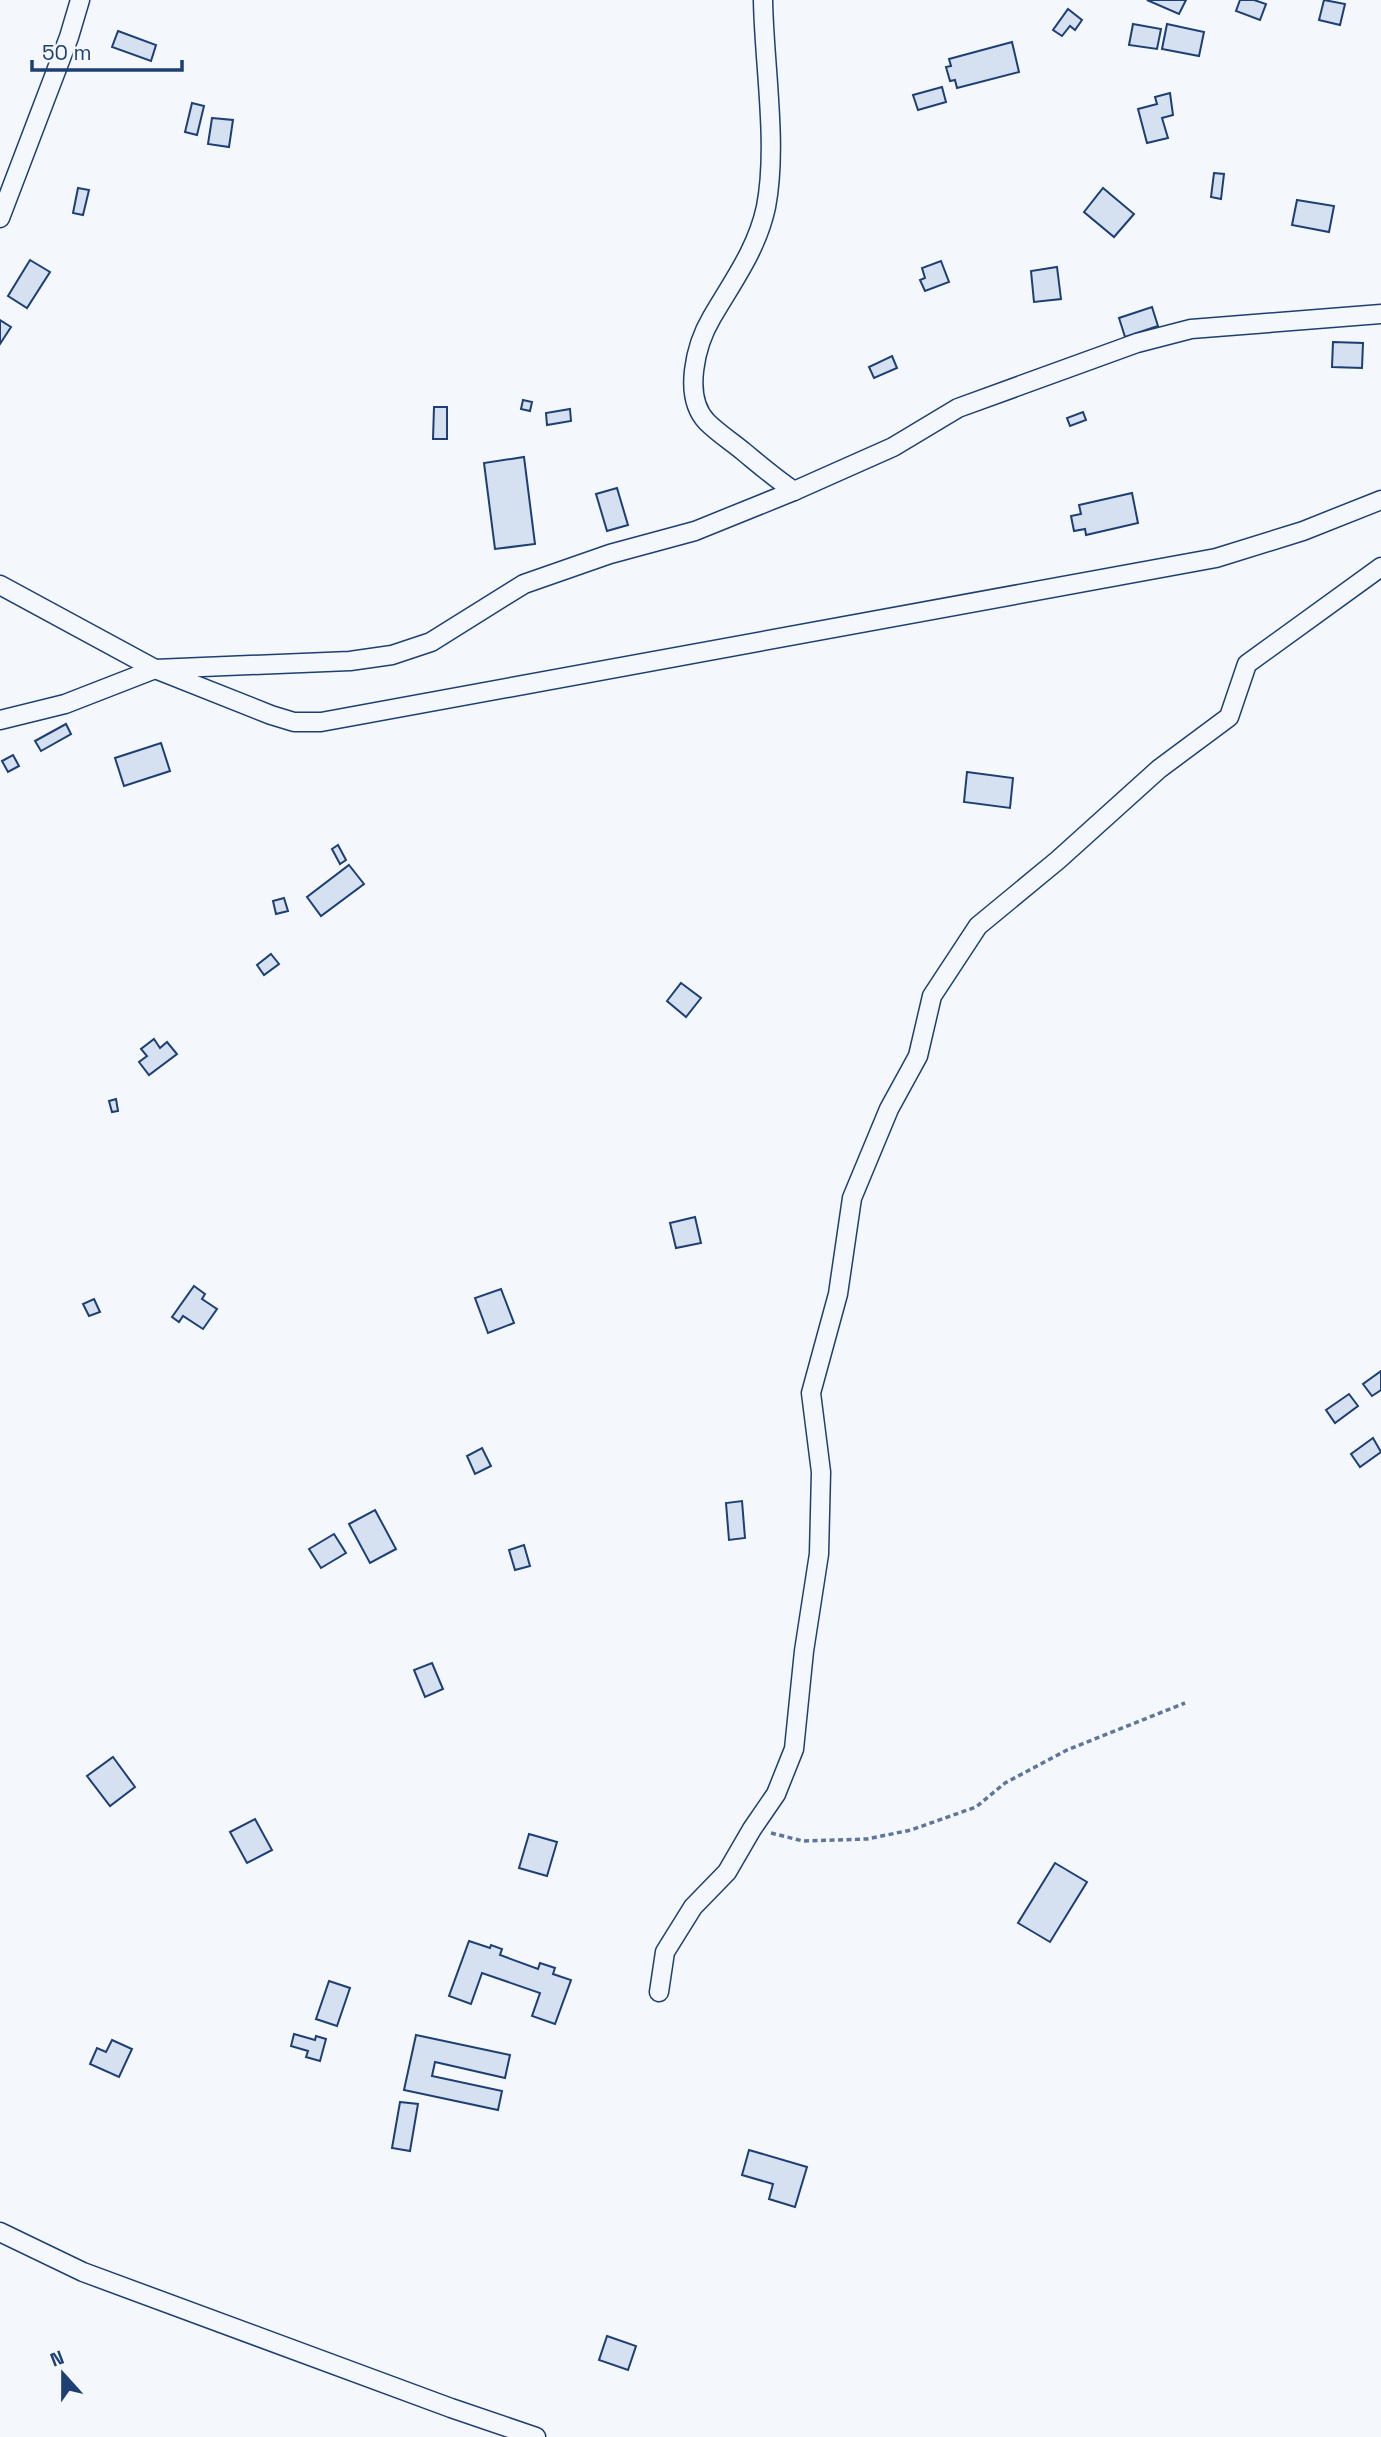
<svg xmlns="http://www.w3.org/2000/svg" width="1381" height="2437" font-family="'Space Grotesk',sans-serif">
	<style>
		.building { fill: #d5e0f0; stroke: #1d3f73; stroke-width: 2 }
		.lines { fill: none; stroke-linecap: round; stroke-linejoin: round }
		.street-casing { stroke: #1d3f73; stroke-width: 21 }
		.path { stroke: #5e769c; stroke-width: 3.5; stroke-dasharray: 5 3.5; stroke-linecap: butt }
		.street { stroke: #f4f7fb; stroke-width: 18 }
	</style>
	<rect width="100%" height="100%" fill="#f4f7fb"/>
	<g class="building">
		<path d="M1147,0H1186L1179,14Z"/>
		<path d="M1240,0H1254L1266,4L1260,20L1236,11Z"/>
		<path d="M1324,0L1345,4L1340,25L1319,20Z"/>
		<path d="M1068,9L1082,20L1075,30L1070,26L1062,36L1053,30Z"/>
		<path d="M1133,24L1161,29L1157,49L1129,45Z"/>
		<path d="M1167,24L1204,32L1199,56L1162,49Z"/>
		<path d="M118,31L156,45L151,61L112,47Z"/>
		<path d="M1012,42L1019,72L957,88L955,80L950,81L946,67L951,66L949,59Z"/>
		<path d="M942,87L946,102L918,110L913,95Z"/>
		<path d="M1170,93L1173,115L1162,118L1168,138L1147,143L1138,109L1157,104L1155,97Z"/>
		<path d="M192,103L204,106L197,135L185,132Z"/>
		<path d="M212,118L233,120L229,147L208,144Z"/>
		<path d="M1214,173L1224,174L1221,199L1211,197Z"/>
		<path d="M78,188L89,190L83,215L73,213Z"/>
		<path d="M1103,188L1134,214L1114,237L1084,212Z"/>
		<path d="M1297,200L1334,206L1329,232L1292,225Z"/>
		<path d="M30,260L50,272L27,308L8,296Z"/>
		<path d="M941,261L949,282L925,291L920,280L925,278L922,268Z"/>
		<path d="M1057,267L1061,299L1034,302L1031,271Z"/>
		<path d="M1152,307L1158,326L1125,337L1119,318Z"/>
		<path d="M0,320L11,327L0,344Z"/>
		<path d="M1333,342L1363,343L1362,368L1332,367Z"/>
		<path d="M892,356L897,368L874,378L869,367Z"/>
		<path d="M523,400L532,402L530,411L521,409Z"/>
		<path d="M434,407H447V439H433Z"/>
		<path d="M570,409L571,421L547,425L546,413Z"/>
		<path d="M1083,412L1086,420L1070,426L1067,418Z"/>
		<path d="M524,457L535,544L495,549L484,463Z"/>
		<path d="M617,488L628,525L607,531L596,494Z"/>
		<path d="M1132,493L1138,523L1086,535L1085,529L1074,531L1071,516L1081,514L1079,505Z"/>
		<path d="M66,724L71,734L41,751L35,741Z"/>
		<path d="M161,743L170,771L124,786L115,758Z"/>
		<path d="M13,755L19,766L8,772L2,761Z"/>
		<path d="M967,772L1013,778L1010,808L964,802Z"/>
		<path d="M338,845L346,860L340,864L332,849Z"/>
		<path d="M349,865L364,884L321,916L307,897Z"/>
		<path d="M284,898L288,911L276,914L273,901Z"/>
		<path d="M271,954L279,964L264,975L257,965Z"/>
		<path d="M681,983L701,998L686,1017L667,1001Z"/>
		<path d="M154,1039L160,1048L167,1042L177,1054L149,1075L139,1062L147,1056L141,1049Z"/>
		<path d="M116,1099L118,1111L112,1112L109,1101Z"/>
		<path d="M695,1217L701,1243L676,1248L670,1223Z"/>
		<path d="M194,1286L205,1294L202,1299L217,1309L203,1329L183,1316L179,1322L172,1317Z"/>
		<path d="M501,1289L514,1323L488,1333L475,1298Z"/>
		<path d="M94,1299L100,1312L89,1316L83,1304Z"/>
		<path d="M1381,1371V1390L1372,1396L1363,1384Z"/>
		<path d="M1349,1394L1358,1406L1335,1423L1326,1410Z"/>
		<path d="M1373,1438L1381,1452L1360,1467L1351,1454Z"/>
		<path d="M482,1448L491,1466L475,1474L467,1456Z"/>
		<path d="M742,1501L745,1538L729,1540L726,1503Z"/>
		<path d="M375,1510L396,1549L370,1563L349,1524Z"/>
		<path d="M334,1534L346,1553L321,1568L309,1549Z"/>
		<path d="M524,1545L530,1566L515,1570L509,1550Z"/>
		<path d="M432,1663L443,1689L425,1697L414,1670Z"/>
		<path d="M113,1757L135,1787L110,1806L87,1776Z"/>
		<path d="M255,1819L272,1850L247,1863L230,1832Z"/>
		<path d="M529,1834L557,1842L547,1876L519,1868Z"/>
		<path d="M1055,1863L1087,1882L1050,1942L1018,1923Z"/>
		<path d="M469,1941L490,1948L491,1945L502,1949L500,1955L538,1969L540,1963L555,1968L553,1974L571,1980L555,2024L532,2016L540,1993L482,1973L471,2004L449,1996Z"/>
		<path d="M329,1981L350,1988L337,2026L316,2019Z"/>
		<path d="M294,2034L315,2040L316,2036L326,2039L320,2061L306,2057L308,2051L291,2046Z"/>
		<path d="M416,2035L510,2055L505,2078L435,2062L432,2076L502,2091L498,2110L404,2090Z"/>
		<path d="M112,2040L132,2049L119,2077L90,2064L97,2048L106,2052Z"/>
		<path d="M400,2102L418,2104L410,2151L392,2148Z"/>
		<path d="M749,2150L807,2167L795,2207L769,2199L773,2184L742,2175Z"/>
		<path d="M607,2336L636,2346L628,2370L599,2360Z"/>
	</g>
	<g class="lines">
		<defs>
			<g id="street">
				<path d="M763,0C764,64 778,145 766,207C757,249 733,281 712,317C696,344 682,396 707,422C718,433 732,442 744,452C761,466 776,479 794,491"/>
				<path d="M0,218L69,37L80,0"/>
				<path d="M0,585L155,669L271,715L294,722H321L1216,558L1303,531L1381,500"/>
				<path d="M0,720L65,704L155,669L350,661L392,655L431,642L524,584L610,554L695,531L794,491L893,447L958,408L1137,343L1191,329L1381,314"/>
				<path d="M659,1992L665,1952L693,1907L727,1872L752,1829L776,1794L794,1749L804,1651L819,1554L821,1472L811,1393L838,1294L852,1198L889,1109L918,1056L932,996L978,926L1058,860L1159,769L1229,717L1247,664L1381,567"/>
				<path d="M0,2232L83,2272L451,2408L536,2437"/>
			</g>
		</defs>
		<use href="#street" class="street-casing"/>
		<path class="path" d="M771,1833L803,1841L867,1839L911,1830L976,1807L1005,1783L1067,1750L1185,1703"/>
		<use href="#street" class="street"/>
	</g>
	<g transform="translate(63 2374) rotate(339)" stroke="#f4f7fb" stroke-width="5" paint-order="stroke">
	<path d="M0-5L12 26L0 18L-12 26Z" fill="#1d3f73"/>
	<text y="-10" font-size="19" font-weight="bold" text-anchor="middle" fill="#1d3f73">N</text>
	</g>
	<path d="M32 60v10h150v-10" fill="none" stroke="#1d3f73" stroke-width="3.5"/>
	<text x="42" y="60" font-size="21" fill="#1d3f73" stroke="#f4f7fb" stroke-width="5" paint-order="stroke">50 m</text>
</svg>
